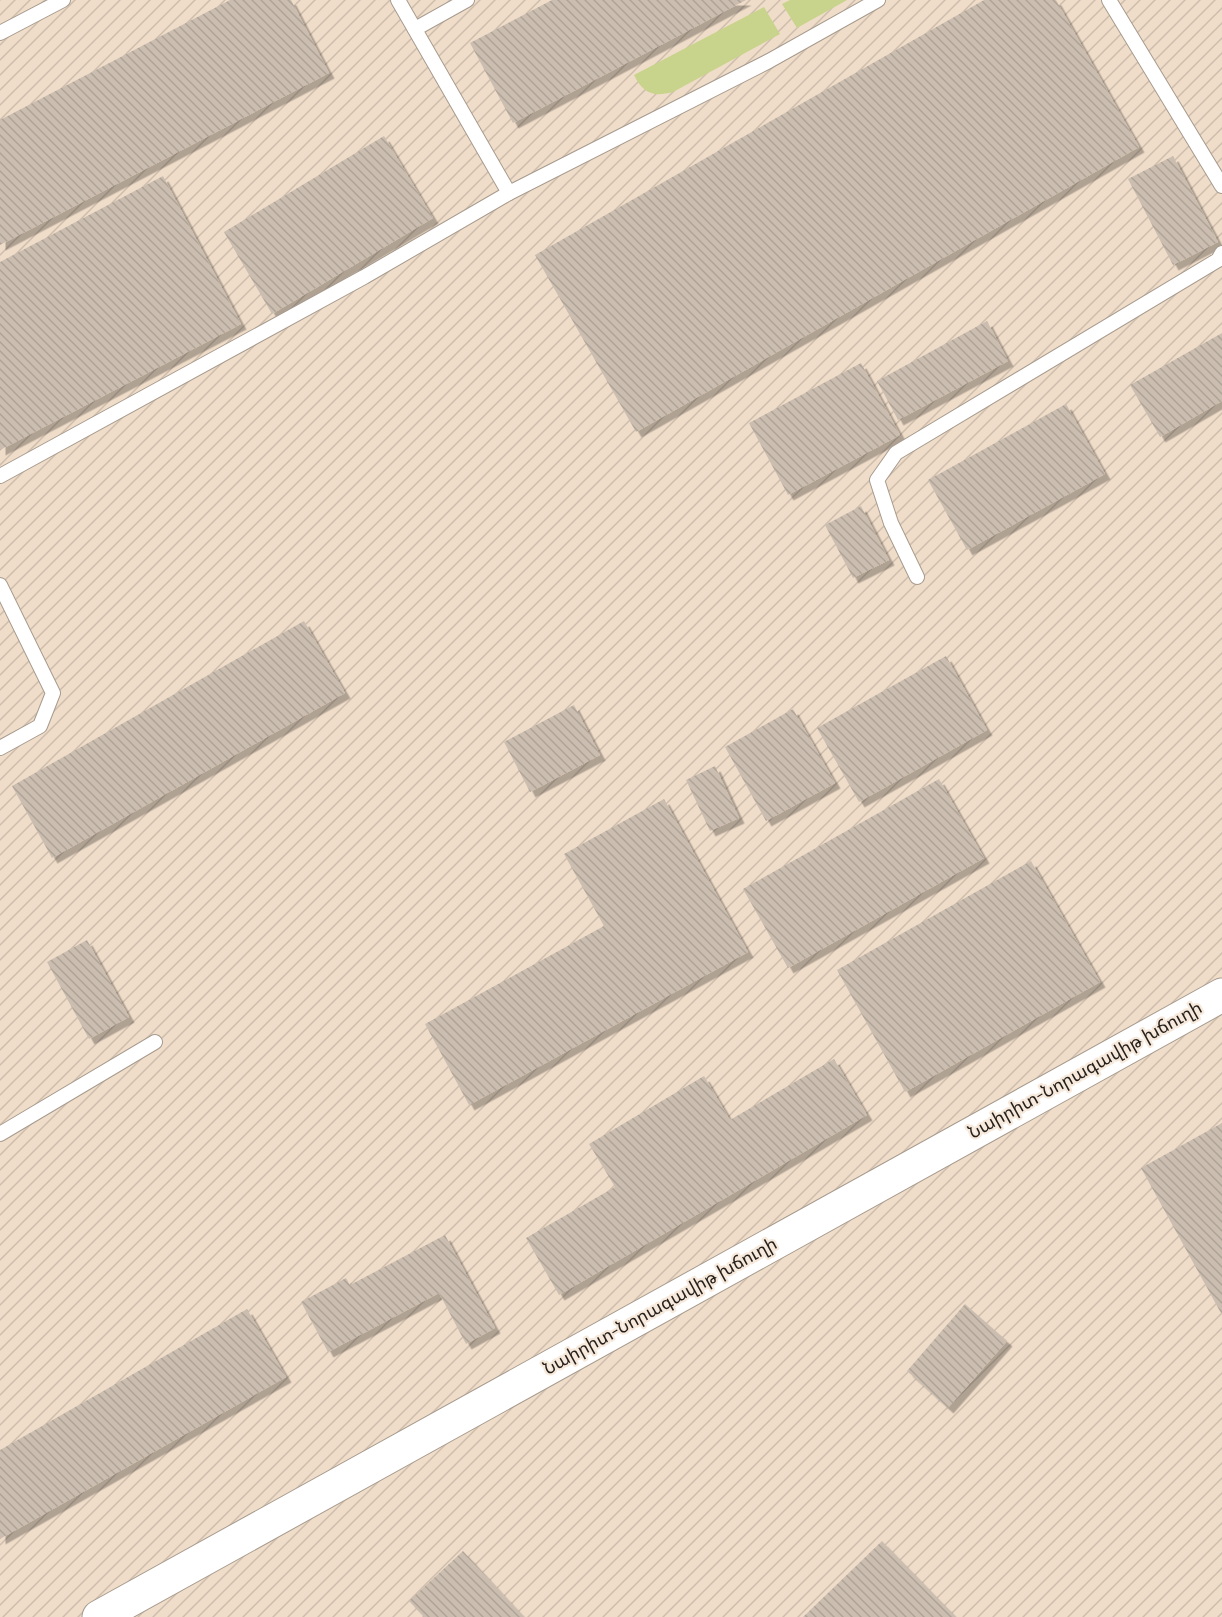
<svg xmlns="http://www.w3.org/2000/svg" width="1222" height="1617" font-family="Barlow,'Noto Sans Armenian',sans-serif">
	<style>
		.industrial { fill: url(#industrial-furrows) }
		.green { fill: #c8d38b }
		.building { fill: url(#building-back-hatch); filter: url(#shadow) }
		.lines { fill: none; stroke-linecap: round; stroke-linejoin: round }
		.service-casing { stroke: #a79b8e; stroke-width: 16 }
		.tertiary-casing { stroke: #a79b8e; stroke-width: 35 }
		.service { stroke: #fff; stroke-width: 14 }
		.tertiary { stroke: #fff; stroke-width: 33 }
		.labels { text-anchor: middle; stroke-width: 4.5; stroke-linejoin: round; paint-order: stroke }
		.street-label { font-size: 18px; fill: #241f1a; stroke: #f7e9db }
	</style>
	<defs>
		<pattern id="industrial-furrows" width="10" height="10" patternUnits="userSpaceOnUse" patternTransform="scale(1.5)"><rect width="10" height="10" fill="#f0ddc9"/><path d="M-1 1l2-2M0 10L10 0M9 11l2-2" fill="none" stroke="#cebdac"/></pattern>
		<pattern id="building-back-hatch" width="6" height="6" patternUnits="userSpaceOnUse" patternTransform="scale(1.5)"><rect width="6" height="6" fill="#cbbeb0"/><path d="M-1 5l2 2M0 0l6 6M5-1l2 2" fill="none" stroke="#aea397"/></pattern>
		<filter id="shadow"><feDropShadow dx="5.5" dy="5.5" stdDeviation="0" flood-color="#0004"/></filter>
	</defs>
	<rect width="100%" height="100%" fill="#f7e9db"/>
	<rect class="industrial" x="0" y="0" width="1222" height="1617"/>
	<g class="green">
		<path d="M790,0H847L797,28L782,4Z"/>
		<path d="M764,7L780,34L673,92C654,97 643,94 634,75Z"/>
	</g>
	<g class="building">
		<path d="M230,0H291L329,73L0,245V120Z"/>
		<path d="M552,0H746L513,123L470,43Z"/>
		<path d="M984,0H1056L1139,147L636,432L535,255Z"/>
		<path d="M384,136L433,218L272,314L224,232Z"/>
		<path d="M1173,156L1218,242L1173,265L1128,179Z"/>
		<path d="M163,176L241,324L0,450V262Z"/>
		<path d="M987,321L1008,361L898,420L877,381Z"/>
		<path d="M1222,333V401L1160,437L1130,385Z"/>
		<path d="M861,363L900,435L788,495L749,423Z"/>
		<path d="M1066,404L1105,474L967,550L928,480Z"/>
		<path d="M861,506L889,560L853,578L825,525Z"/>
		<path d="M304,621L345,693L52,858L12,786Z"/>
		<path d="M946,656L987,730L859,802L817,728Z"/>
		<path d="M574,705L600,755L530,792L504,742Z"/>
		<path d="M793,709L835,783L766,821L725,747Z"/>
		<path d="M715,766L739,818L710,831L686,780Z"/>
		<path d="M939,779L984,858L788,968L743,889Z"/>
		<path d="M664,799L748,952L469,1105L425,1024L604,926L564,854Z"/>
		<path d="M1031,861L1100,982L905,1092L837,970Z"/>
		<path d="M87,940L129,1017L89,1039L47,962Z"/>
		<path d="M834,1059L867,1115L559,1295L526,1238L615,1187L589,1144L704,1076L730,1120Z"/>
		<path d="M1222,1123V1315L1141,1168Z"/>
		<path d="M445,1235L495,1328L466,1344L439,1293L328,1352L301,1302L346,1278L350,1285Z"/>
		<path d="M965,1304L1007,1341L948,1408L907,1371Z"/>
		<path d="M247,1309L286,1377L0,1539V1450Z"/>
		<path d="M882,1541L956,1617H803Z"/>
		<path d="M463,1551L524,1617H424L409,1601Z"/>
	</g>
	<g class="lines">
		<defs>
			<g id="service">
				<path d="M398,0L509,193L769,61L878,0"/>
				<path d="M1109,0L1222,186"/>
				<path d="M415,29L467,0"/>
				<path d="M0,33L63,0"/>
				<path d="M0,476L364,277L509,193"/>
				<path d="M917,577L891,523L877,480L896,453L1218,260L1222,253"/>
				<path d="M0,585L53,693L40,726L0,748"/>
				<path d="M0,1134L155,1042"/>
			</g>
			<path id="tertiary" d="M99,1617L1222,995"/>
		</defs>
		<use href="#service" class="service-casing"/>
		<use href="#tertiary" class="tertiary-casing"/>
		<use href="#service" class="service"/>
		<use href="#tertiary" class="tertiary"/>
	</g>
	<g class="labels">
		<g class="street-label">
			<text transform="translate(1085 1070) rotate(-29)" y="6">Նաիրիտ-Նորագավիթ խճուղի</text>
			<text transform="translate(660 1306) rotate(-29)" y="6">Նաիրիտ-Նորագավիթ խճուղի</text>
		</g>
	</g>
</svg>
